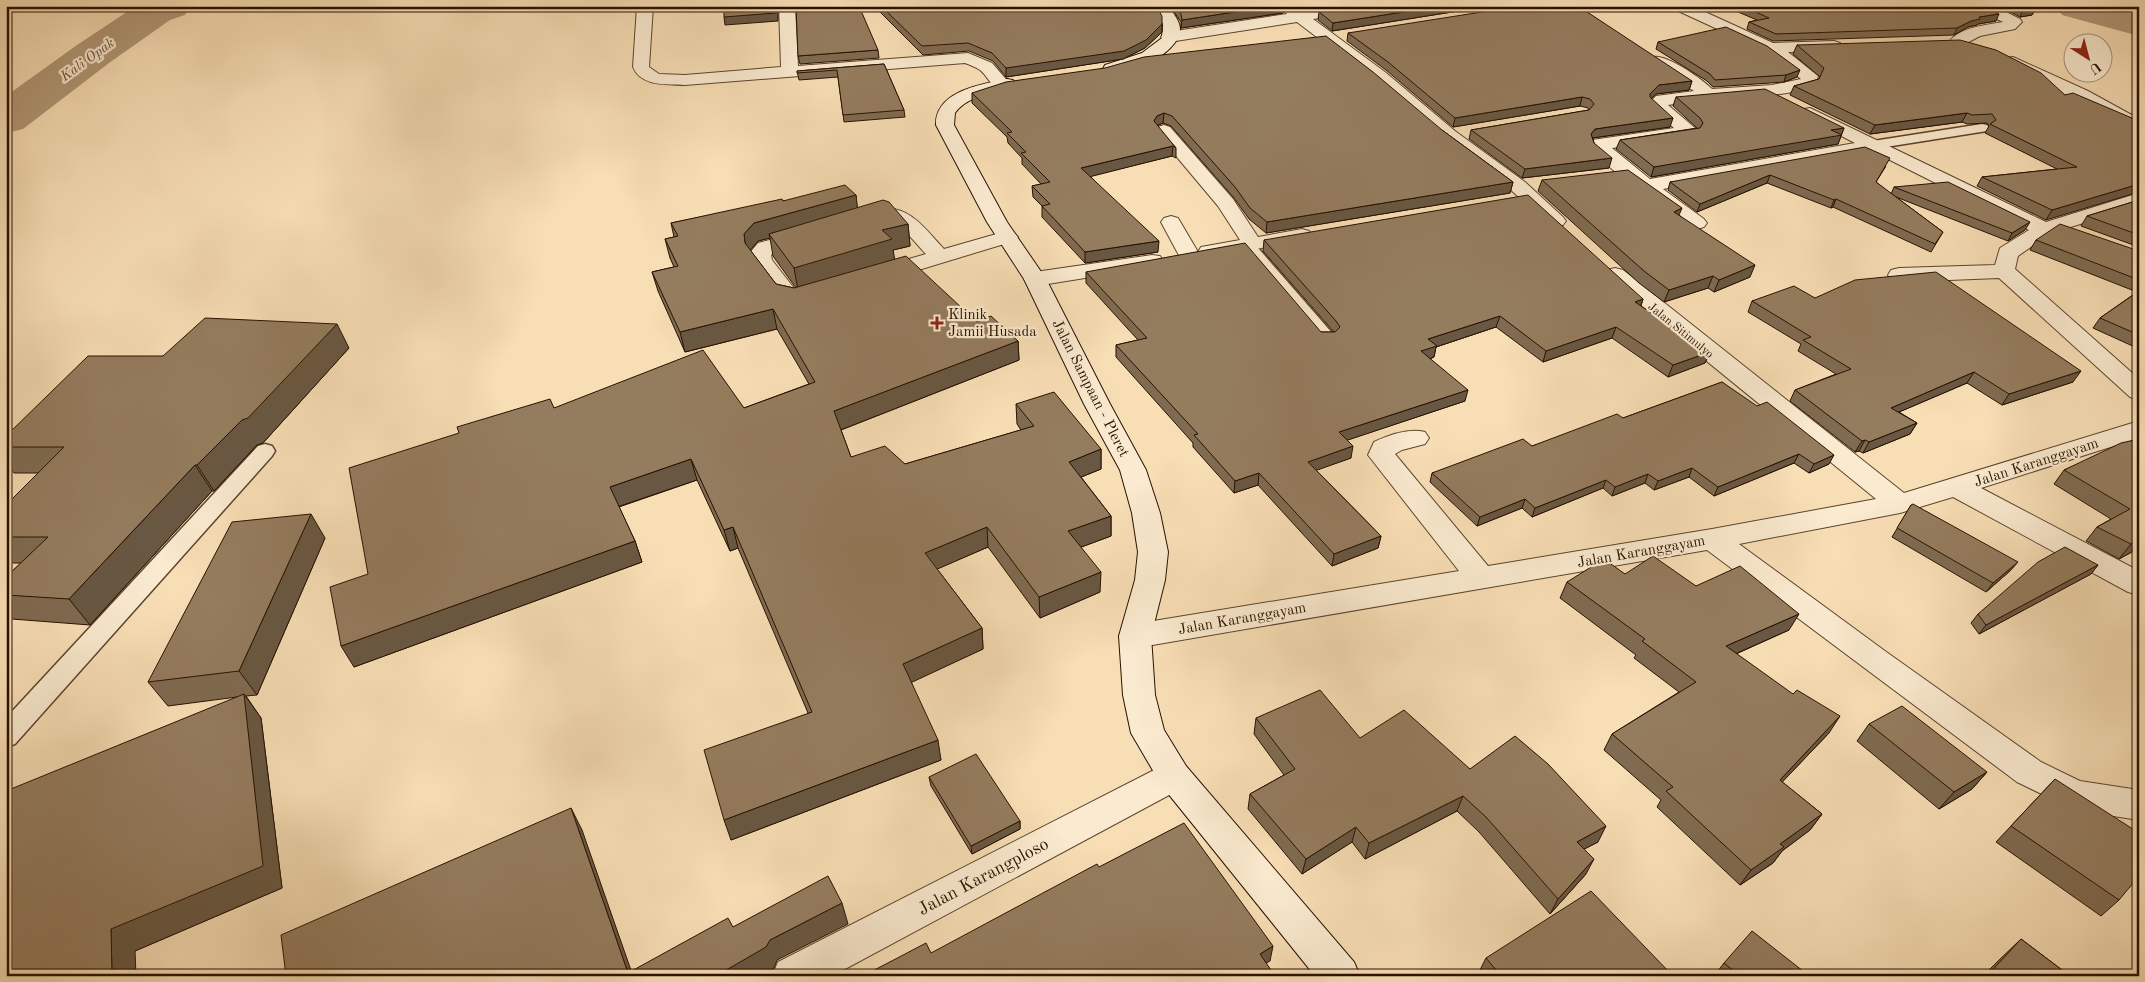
<svg xmlns="http://www.w3.org/2000/svg" width="2145" height="982" font-family="'Old Standard TT',serif">
	<style>
		.lines { fill: none; stroke-linecap: round; stroke-linejoin: round }
		.river { fill: #b19877; fill-rule: evenodd }
		.service-casing { stroke: #5c442d; stroke-width: 3 }
		.minor-casing { stroke: #5c442d; stroke-width: 2 }
		.secondary-casing { stroke: #281100; stroke-width: 2 }
		.service { fill: #faeacf; fill-rule: evenodd }
		.minor { fill: #faeacf; fill-rule: evenodd }
		.secondary { fill: #faeacf; fill-rule: evenodd }
		.wall { fill: #7f6b51; stroke: #281100; fill-rule: evenodd }
		.shaded-wall { fill: #685742; stroke: #281100 }
		.building { fill: #947c5e; stroke: #281100 }
		.poi-dot { fill: #8f2418; stroke: #faeacf; stroke-width: 2 }
		.labels { text-anchor: middle; stroke-width: 4.5; stroke-linejoin: round; paint-order: stroke }
		.far-street-label { font-size: 12px; fill: #281100; stroke: #faeacf }
		.far-water-label { font-size: 14px; font-style: italic; fill: #664e36; stroke: #faeacf }
		.poi-label { font-size: 15px; fill: #281100; stroke: #faeacf; text-anchor: start }
		.street-label { font-size: 15px; fill: #281100; stroke: #faeacf }
		.near-street-label { font-size: 18px; fill: #281100; stroke: #faeacf }
	</style>
	<rect width="100%" height="100%" fill="#f8deb5"/>
	<filter id="stains"><feTurbulence type="fractalNoise" baseFrequency=".004" numOctaves="4"/><feColorMatrix values="0 0 0 0 .2 0 0 0 0 .09 0 0 0 0 .02 0 0 0 .5 -.17"/></filter>
	<radialGradient id="worn" r=".72"><stop offset=".6" stop-color="#630" stop-opacity="0"/><stop offset="1" stop-color="#630" stop-opacity=".3"/></radialGradient>
	<g class="lines">
		<g class="river">
			<path d="M136,6H191L185,15L170,20L109,63L23,129L6,133V96L77,45Z"/>
			<path d="M2056,6H2122L2139,11V36L2062,15Z"/>
		</g>
		<defs>
			<g id="service">
				<path d="M1982,124L1987,125L1989,128L1987,131L1873,149L1868,148L1866,145L1868,142L1873,141Z"/>
				<path d="M1246,239L1252,241L1333,334L1336,338L1333,342L1327,343L1321,342L1240,247L1238,244L1240,241Z"/>
				<path d="M265,444L272,446L275,451L272,456L15,744L6,747V718L258,446Z"/>
			</g>
			<g id="minor">
				<path d="M637,6H653L649,67L659,74L685,75L781,67L779,6H795L798,66L968,53L992,63L1011,85L1008,89C992,93 991,79 980,70C976,67 970,65 965,63L685,85C667,84 641,87 633,67Z"/>
				<path d="M1279,6H1296L1303,11L1336,6H1374L1372,9L1367,11L1313,19L1385,72L1455,131L1525,182L1563,217L1566,221L1563,225L1556,227L1549,225L1511,190L1441,139L1373,80L1297,22L1169,42L1163,40L1161,37L1163,34L1169,32L1287,14Z"/>
				<path d="M1672,6H1692L1773,43L1834,41L1840,43L1842,46L1840,49L1834,51L1788,52L1818,76L1815,86C1786,96 1757,96 1727,98C1707,99 1688,102 1668,105L1695,128L1698,132L1695,136L1612,148L1650,179L1855,143L1804,117L1801,113L1804,109L1810,108L2046,222L2139,193V206L2051,233L2018,256L2015,269L2139,379V400L2130,397L1999,278L1899,282L1891,280L1888,275L1891,270L1899,268L1995,265L2000,248L2029,230L1872,151L1663,189L1704,219L1707,223L1704,227L1697,229L1690,227C1669,212 1597,164 1590,144L1592,140L1674,128L1648,104L1656,96L1694,91L1653,65L1651,61L1653,57C1667,54 1702,79 1712,89L1772,85L1801,79L1765,51L1674,9Z"/>
				<path d="M1974,6H1994L2020,19L2022,22L2015,29L1980,36L1963,45H1951L1949,42C1960,27 1986,25 2003,22L1976,9Z"/>
				<path d="M2013,57L2088,91L2139,119V131L2007,66L2005,62L2007,58Z"/>
				<path d="M1164,125L1170,127L1233,199L1258,237L1302,229L1309,231L1312,235L1309,239L1209,258L1201,257L1199,254L1201,256L1198,261L1190,262L1182,261L1161,222L1164,218L1171,216L1178,218L1198,252L1201,247L1240,240L1218,206L1155,131L1158,127Z"/>
				<path d="M881,209C910,205 926,230 944,249L1007,231L1014,233L1018,237L1014,241L879,282L871,280L868,275L871,270L926,254C917,245 899,221 887,221C877,221 870,226 860,223L857,219L860,215Z"/>
				<path d="M807,230L814,232L818,236L814,240L774,253L771,255L772,260L797,292L809,289L817,291L820,296L817,301L797,306L781,302L750,261L749,254L758,243Z"/>
				<path d="M1152,255L1160,256L1163,261L1160,266L1035,286L1027,284L1024,279L1027,274L1035,272Z"/>
				<path d="M1615,268L1623,270L1904,493L2139,421V438L1981,488L2139,571V595L2128,592L1953,497L1900,513L1739,544L1885,651L2041,762L2080,781L2139,790V820L2074,810L2017,782L1707,550L1135,648L1124,644L1119,636L1124,628L1135,624L1459,571L1368,455L1374,442C1389,435 1409,428 1425,432L1429,438L1425,444L1402,450L1395,454L1488,566L1712,529L1876,499L1607,280L1604,275L1607,270Z"/>
				<path d="M1174,761L1186,766L1191,776L1186,786L832,976H772L778,962L1162,766Z"/>
			</g>
			<g id="secondary">
				<path d="M1153,6H1168C1173,13 1181,22 1180,31C1177,55 1126,78 1105,73L1103,69L1105,65L1142,53L1162,38L1163,24Z"/>
				<path d="M1007,79L1013,80L1016,84L1013,88C994,92 967,96 955,113L954,125L1007,222L1046,279L1110,404L1146,470L1160,513L1168,552L1165,580L1151,636L1155,695L1164,730L1186,766L1354,962L1360,976H1315L1162,786L1131,733L1123,695L1119,636L1135,580L1138,552L1132,513L1120,470L1084,404L1024,279L987,222L936,125C935,91 982,84 1007,79Z"/>
			</g>
		</defs>
		<use href="#service" class="service-casing"/>
		<use href="#minor" class="minor-casing"/>
		<use href="#secondary" class="secondary-casing"/>
		<use href="#service" class="service"/>
		<use href="#minor" class="minor"/>
		<use href="#secondary" class="secondary"/>
	</g>
	<g class="wall">
		<path d="M874,6H1156L1162,24V32L1145,48L1123,59L1006,77L993,61L969,51L923,55Z"/>
		<path d="M1170,6H1284L1283,13L1181,28V22Z"/>
		<path d="M1359,6H1490L1332,31L1318,20L1319,12Z"/>
		<path d="M1724,6H1983L1996,21L1978,24L1977,25L1968,27L1954,35L1773,41L1747,29L1749,22L1757,20Z"/>
		<path d="M1999,6H2030L2036,8L2032,15L2020,17Z"/>
		<path d="M1348,33L1692,81L1689,90L1656,94L1651,98L1670,127L1593,138L1594,143L1609,168L1522,178L1469,139L1471,130L1589,110L1588,108L1580,106L1453,127L1386,70L1347,41Z"/>
		<path d="M1658,42L1797,77L1784,82L1713,87L1707,81L1656,49Z"/>
		<path d="M1797,45L2065,95L2139,121L2046,220L1977,186L1982,177L2057,169L1985,133L1989,126L1987,123L1967,124L1962,122L1870,134L1790,95L1794,86L1819,79L1820,77L1793,54Z"/>
		<path d="M878,50L879,58L800,64L798,56Z"/>
		<path d="M884,64L904,110L905,117L844,122L838,77L799,80L797,71Z"/>
		<path d="M972,93L1442,130L1513,182L1510,193L1266,233L1249,219L1234,198L1171,126L1163,123L1157,126L1176,148V158L1172,156L1090,176L1158,252L1085,263L1042,217V206L1033,197L1032,186L1041,184L1022,164V158L1008,143L1007,137L972,103Z"/>
		<path d="M1676,97L1844,128L1838,144L1651,177L1616,149L1620,140L1697,128L1673,106Z"/>
		<path d="M1886,166L1876,182L1891,194L1894,187L2025,230L2008,241L1896,197L1943,232L1931,252L1833,207L1831,208L1767,183L1697,212L1668,190L1670,182Z"/>
		<path d="M1542,180L1679,215L1750,277L1714,292L1708,288L1664,302L1639,283L1538,191Z"/>
		<path d="M856,195L857,208L908,224L910,246L893,250L894,259L977,322L1018,341L1019,360L841,430L851,457L905,464L1021,430L1017,424L1016,404L1101,449V469L1081,477L1111,516V536L1081,547L1100,592L1040,618L988,547L937,569L982,628L983,649L911,682L941,760L731,840L808,713L738,548L730,551L697,480L619,507L635,541L642,562L354,667L368,574L554,408H744L809,384L777,329L685,352L658,291L652,272L674,267L670,258L665,239L674,237L671,223L783,201ZM770,238L773,256L796,288H794L776,284L750,250L758,241Z"/>
		<path d="M2139,200V247L2081,226L2087,216Z"/>
		<path d="M1264,240L1643,299L1641,306L1710,352L1705,363L1668,377L1612,338L1543,362L1496,327L1436,347L1434,357L1430,359L1465,401L1347,440L1351,458L1316,470L1381,536L1378,548L1332,566L1258,485L1234,493L1193,447V443L1116,357V345L1138,340L1086,283V272L1321,332H1334L1263,251Z"/>
		<path d="M2036,240L2139,251V346L2137,348L2093,328L2100,318L2137,292L2030,250Z"/>
		<path d="M1815,298L2073,382L2002,405L1967,383L1899,412L1917,423L1910,434L1863,453L1859,451L1855,452L1790,401L1795,390L1836,374L1798,351L1801,344L1748,312L1752,301Z"/>
		<path d="M349,348L263,443L257,445L214,491H212L90,625L12,619L6,613V577L21,563H6V505L38,473H14L6,462V436L163,356Z"/>
		<path d="M1722,382L1829,464L1809,473L1794,463L1714,496L1689,477L1654,490L1645,483L1612,496L1603,488L1532,517L1522,508L1477,526L1430,482L1432,473L1532,446L1623,418Z"/>
		<path d="M2139,439V548L2119,559L2086,541L2097,527L2111,519L2054,484L2064,470Z"/>
		<path d="M1911,505L2011,570L1986,592L1892,537Z"/>
		<path d="M325,538L257,695L246,696L261,718L282,888L135,951L6,976L237,697L168,706L148,682Z"/>
		<path d="M2098,565L2091,574L1979,634L1971,623L1978,614Z"/>
		<path d="M1625,574L1696,586L1789,630L1736,654L1829,733L1782,782L1822,814L1810,830L1782,851L1773,863L1740,885L1657,807L1661,800L1604,750L1612,734L1679,692L1634,658L1636,655L1560,598L1567,582Z"/>
		<path d="M1256,718L1360,738L1470,769L1598,842L1584,849L1586,874L1550,914L1479,832L1457,811L1365,859L1352,842L1302,874L1248,809L1250,794L1284,775L1254,734Z"/>
		<path d="M1869,724L1987,772L1972,789L1939,809L1857,741Z"/>
		<path d="M929,777L1020,821V829L972,854L931,786Z"/>
		<path d="M2055,779L2119,900L2101,916L1996,842Z"/>
		<path d="M2021,939L2070,976H1983L1997,962Z"/>
		<path d="M1486,958L1673,976H1480L1478,974Z"/>
		<path d="M1724,963L1807,976H1724L1718,971Z"/>
	</g>
	<g class="shaded-wall">
		<path d="M778,6V21L725,25L724,17Z"/>
		<path d="M1274,6H1284L1283,13L1181,28L1182,20Z"/>
		<path d="M1304,6H1322L1303,9Z"/>
		<path d="M1441,6H1490L1332,31L1333,23Z"/>
		<path d="M2036,8L2032,15L2020,17L2023,10Z"/>
		<path d="M1999,14L1996,21L1978,24L1977,25L1968,27L1954,35L1957,28L1979,17Z"/>
		<path d="M1162,24V32L1145,48L1123,59L1006,77V68Z"/>
		<path d="M1800,70L1797,77L1784,82L1786,75Z"/>
		<path d="M1692,81L1689,90L1656,94L1647,103L1650,94L1659,85Z"/>
		<path d="M1582,97L1580,106L1453,127L1455,118Z"/>
		<path d="M1164,113L1163,123L1156,126L1154,121L1157,116Z"/>
		<path d="M1967,113L1962,122L1870,134L1875,125Z"/>
		<path d="M1673,118L1670,127L1592,138L1591,134L1595,129Z"/>
		<path d="M1844,128L1838,144L1651,177L1654,167L1831,130Z"/>
		<path d="M1173,146L1172,156L1081,179V168Z"/>
		<path d="M1612,158L1609,168L1522,178L1525,169Z"/>
		<path d="M1770,175L1767,183L1697,212L1700,204Z"/>
		<path d="M1513,182L1510,193L1266,233L1267,222Z"/>
		<path d="M2139,184V192L2046,220L2052,210Z"/>
		<path d="M856,195L858,213L769,234L770,238L758,241L748,253L745,243L744,234L754,223Z"/>
		<path d="M1836,199L1833,207L1831,208L1834,200Z"/>
		<path d="M1682,208L1677,220L1674,212Z"/>
		<path d="M2030,222L2025,230L2008,241L2012,233Z"/>
		<path d="M908,224L910,246L893,250L895,261L798,290L794,268L882,230Z"/>
		<path d="M1159,241L1158,252L1085,263V252Z"/>
		<path d="M1755,265L1750,277L1714,292L1719,280Z"/>
		<path d="M1713,276L1708,288L1664,302L1669,290Z"/>
		<path d="M1643,299L1639,310L1635,302Z"/>
		<path d="M773,309L777,329L685,352L680,332Z"/>
		<path d="M1500,316L1496,327L1436,347L1434,357L1418,363L1421,351L1428,339Z"/>
		<path d="M337,324L349,348L263,443L257,445L214,491L197,465L242,420Z"/>
		<path d="M1616,327L1612,338L1543,362L1546,351Z"/>
		<path d="M1018,341L1019,360L838,431L834,411Z"/>
		<path d="M1710,352L1705,363L1668,377L1673,365Z"/>
		<path d="M2081,371L2073,382L2002,405L2009,394Z"/>
		<path d="M1974,372L1967,383L1885,418L1891,408Z"/>
		<path d="M1468,390L1465,401L1336,444L1339,432Z"/>
		<path d="M1917,423L1910,434L1863,453L1869,442Z"/>
		<path d="M1865,440L1859,451L1855,452L1862,441Z"/>
		<path d="M1353,446L1351,458L1306,474L1308,462Z"/>
		<path d="M1101,449V469L1069,482V462Z"/>
		<path d="M1799,454L1794,463L1714,496L1718,487Z"/>
		<path d="M1834,455L1829,464L1809,473L1814,464Z"/>
		<path d="M691,459L697,480L617,507L610,487Z"/>
		<path d="M195,465L212,491L90,625L69,599Z"/>
		<path d="M1692,468L1689,477L1654,490L1658,481Z"/>
		<path d="M1259,473L1258,485L1234,493L1235,481Z"/>
		<path d="M1648,474L1645,483L1612,496L1615,487Z"/>
		<path d="M1606,480L1603,488L1532,517L1535,508Z"/>
		<path d="M1525,499L1522,508L1477,526L1480,517Z"/>
		<path d="M311,514L325,538L257,695L239,671Z"/>
		<path d="M1111,516V536L1068,552V531Z"/>
		<path d="M733,527L738,548L730,551L724,530Z"/>
		<path d="M987,527L988,547L928,573L925,553Z"/>
		<path d="M1381,536L1378,548L1332,566L1334,554Z"/>
		<path d="M2139,540V548L2119,559L2131,544Z"/>
		<path d="M635,541L642,562L354,667L341,646Z"/>
		<path d="M2018,562L2011,570L1986,592L1993,583Z"/>
		<path d="M2098,565L2091,574L1979,634L1986,625Z"/>
		<path d="M1101,572L1100,592L1040,618L1039,597Z"/>
		<path d="M1799,614L1789,630L1717,662L1726,646Z"/>
		<path d="M982,628L983,649L906,685L903,664Z"/>
		<path d="M244,694L261,718L282,888L135,951L136,976H112L111,929Z"/>
		<path d="M1840,716L1829,733L1769,796L1780,780Z"/>
		<path d="M938,740L941,760L731,840L724,820Z"/>
		<path d="M1987,772L1972,789L1939,809L1954,792Z"/>
		<path d="M1463,796L1457,811L1365,859L1369,843Z"/>
		<path d="M571,808L582,830L633,976L628,973Z"/>
		<path d="M1822,814L1810,830L1782,851L1773,863L1740,885L1751,870L1780,844Z"/>
		<path d="M1020,821V829L972,854L971,846Z"/>
		<path d="M1606,826L1598,842L1569,857L1577,842Z"/>
		<path d="M1356,827L1352,842L1302,874L1306,859Z"/>
		<path d="M1594,859L1586,874L1550,914L1558,899Z"/>
		<path d="M842,903L848,924L777,960L774,968L760,976H716L770,940Z"/>
		<path d="M1273,946L1270,961L1256,969L1260,954Z"/>
	</g>
	<g class="building">
		<path d="M724,6H776V13L724,17Z"/>
		<path d="M796,6H859L878,50L798,56Z"/>
		<path d="M881,6H1156L1162,16V24L1146,40L1124,51L1006,68L992,53L968,43L922,46Z"/>
		<path d="M1176,6H1274L1182,20L1181,14Z"/>
		<path d="M1359,6H1441L1333,23L1319,12Z"/>
		<path d="M1520,6H1530L1532,7L1540,6H1578L1692,81L1659,85L1650,94V97L1673,118L1595,129L1591,134L1594,143L1612,158L1525,169L1471,130L1589,110L1594,104L1590,99L1582,97L1455,118L1388,62L1348,33Z"/>
		<path d="M1742,6H1983L1999,14L1979,17L1980,19L1971,21L1957,28L1776,34L1749,22L1769,18Z"/>
		<path d="M2015,6H2030L2036,8L2023,10Z"/>
		<path d="M1726,27L1767,46L1800,70L1786,75L1715,80L1710,74L1658,42Z"/>
		<path d="M1326,36L1373,72L1442,130L1513,182L1267,222L1250,208L1235,187L1172,116L1164,113L1157,116L1154,121L1176,148L1173,146L1081,168L1159,241L1085,252L1042,206L1050,204L1032,186L1050,182L1021,153L1026,152L1007,133L1012,132L972,93L1006,82L1105,68L1144,57Z"/>
		<path d="M1960,40L1996,50L2041,73L2065,95L2073,93L2139,121V184L2052,210L1982,177L2077,167L1990,124L1996,120L1992,114L1972,115L1967,113L1875,125L1794,86L1819,79L1824,68L1797,45Z"/>
		<path d="M884,64L904,110L843,115L837,70L797,73V71Z"/>
		<path d="M1765,89L1844,128L1831,130L1842,135L1654,167L1620,140L1700,128L1703,123L1700,118L1676,97Z"/>
		<path d="M1865,147L1890,158L1876,182L1943,232L1935,244L1836,199L1834,200L1770,175L1700,204L1670,182Z"/>
		<path d="M1628,170L1682,208L1674,212L1755,265L1719,280L1713,276L1669,290L1644,271L1542,180Z"/>
		<path d="M1948,182L2030,222L2012,233L1894,187Z"/>
		<path d="M845,185L856,195L754,223L744,234L745,243L776,284L794,288L906,256L977,322L991,316L1018,341L834,411L851,457L885,446L905,464L1034,426L1016,404L1054,392L1101,449L1069,462L1111,516L1068,531L1101,572L1039,597L987,527L925,553L982,628L903,664L938,740L724,820L704,750L812,712L733,527L724,530L691,459L610,487L635,541L341,646L330,587L368,574L349,468L459,433L457,427L550,399L554,408L703,350L744,408L815,382L773,309L680,332L652,272L678,266L665,239L678,236L671,223L782,199L783,201Z"/>
		<path d="M1528,195L1643,299L1635,302L1710,352L1673,365L1616,327L1546,351L1500,316L1428,339L1437,346L1421,351L1468,390L1339,432L1353,446L1308,462L1381,536L1334,554L1259,473L1235,481L1194,435L1198,434L1116,345L1147,338L1086,272L1245,243L1321,332H1335L1340,327L1336,321L1264,240Z"/>
		<path d="M883,200L889,202L908,224L882,230L892,239L794,268L769,234Z"/>
		<path d="M2139,200V235L2087,216Z"/>
		<path d="M2060,224L2139,251V280L2036,240Z"/>
		<path d="M1936,272L2081,371L2009,394L1974,372L1891,408L1917,423L1869,442L1865,440L1862,441L1795,390L1851,369L1803,340L1811,337L1752,301L1794,286L1815,298L1855,280Z"/>
		<path d="M2139,291V335L2100,318Z"/>
		<path d="M205,318L337,324L248,418L242,420L197,465H195L69,599L6,595V577L48,537H6V505L64,447H6V436L88,356H163Z"/>
		<path d="M1722,382L1757,406L1767,402L1834,455L1814,464L1799,454L1718,487L1692,468L1658,481L1648,474L1615,487L1606,480L1535,508L1525,499L1480,517L1432,473L1523,439L1532,446L1617,414L1623,418Z"/>
		<path d="M2139,439V540L2131,544L2097,527L2130,509L2064,470L2121,443Z"/>
		<path d="M1913,504L2018,562L1993,583L1897,528L1911,505Z"/>
		<path d="M311,514L239,671L148,682L232,522Z"/>
		<path d="M2065,547L2098,565L1986,625L1978,614L2038,562Z"/>
		<path d="M1653,556L1696,586L1740,566L1799,614L1726,646L1793,694L1797,690L1840,716L1780,780L1822,814L1780,844L1784,847L1751,870L1666,791L1673,787L1612,734L1696,682L1642,641L1645,639L1567,582L1604,559L1625,574Z"/>
		<path d="M1320,690L1360,738L1404,710L1470,769L1515,736L1548,764L1606,826L1577,842L1594,859L1558,899L1486,817L1463,796L1369,843L1356,827L1306,859L1250,794L1295,769L1256,718Z"/>
		<path d="M244,694L263,866L111,929L112,976H6V791Z"/>
		<path d="M1902,706L1987,772L1954,792L1869,724Z"/>
		<path d="M976,754L1020,821L971,846L929,777Z"/>
		<path d="M2055,779L2139,833V876L2119,900L2011,826Z"/>
		<path d="M571,808L628,973L728,918L733,927L828,876L842,903L770,940L766,947L716,976H286L281,935Z"/>
		<path d="M1184,823L1273,946L1260,954L1275,976H1079L1078,974L1074,976H863L926,943L931,953L1097,864L1099,867Z"/>
		<path d="M1591,891L1673,976H1501L1486,958Z"/>
		<path d="M1752,931L1808,975L1807,976H1740L1724,963Z"/>
		<path d="M2021,939L2070,976H1987Z"/>
	</g>
	<path class="poi-dot" d="M934.5 315.5h5v5h5v5h-5v5h-5v-5h-5v-5h5z"/>
	<g class="labels">
		<g class="far-street-label">
			<text transform="translate(1681 330) rotate(39)" y="4">Jalan Sitimulyo</text>
		</g>
		<g class="far-water-label">
			<text transform="translate(87 59) rotate(-36)" y="5">Kali Opak</text>
		</g>
		<g class="poi-label">
			<text x="948" y="319">Klinik<tspan x="948" dy="17">Jamii Husada</tspan></text>
		</g>
		<g class="street-label">
			<text transform="translate(1091 388) rotate(63)" y="5">Jalan Sampaan - Pleret</text>
			<text transform="translate(2036 462) rotate(-18)" y="5">Jalan Karanggayam</text>
			<text transform="translate(1641 551) rotate(-10)" y="5">Jalan Karanggayam</text>
			<text transform="translate(1242 618) rotate(-10)" y="5">Jalan Karanggayam</text>
		</g>
		<g class="near-street-label">
			<text transform="translate(983 876) rotate(-28)" y="6">Jalan Karangploso</text>
		</g>
	</g>
	<rect width="2145" height="982" fill="none" stroke="#f8deb5" stroke-width="25"/>
	<rect x="8" y="8" width="2130" height="967" fill="none" stroke="#281100" stroke-width="2.5"/>
	<rect x="12" y="12" width="2120" height="957" fill="none" stroke="#281100"/>
	<g transform="translate(2088 58) rotate(144)"><circle r="24" fill="#faeacf" stroke="#a6937c"/>
	<path d="M0-4L9 19L0 12L-9 19Z" fill="#8f2418"/>
	<text y="-8" font-size="14" font-weight="bold" text-anchor="middle" fill="#281100">U</text>
	</g>
	<rect width="100%" height="100%" filter="url(#stains)"/>
	<rect width="100%" height="100%" fill="url(#worn)"/>
</svg>
